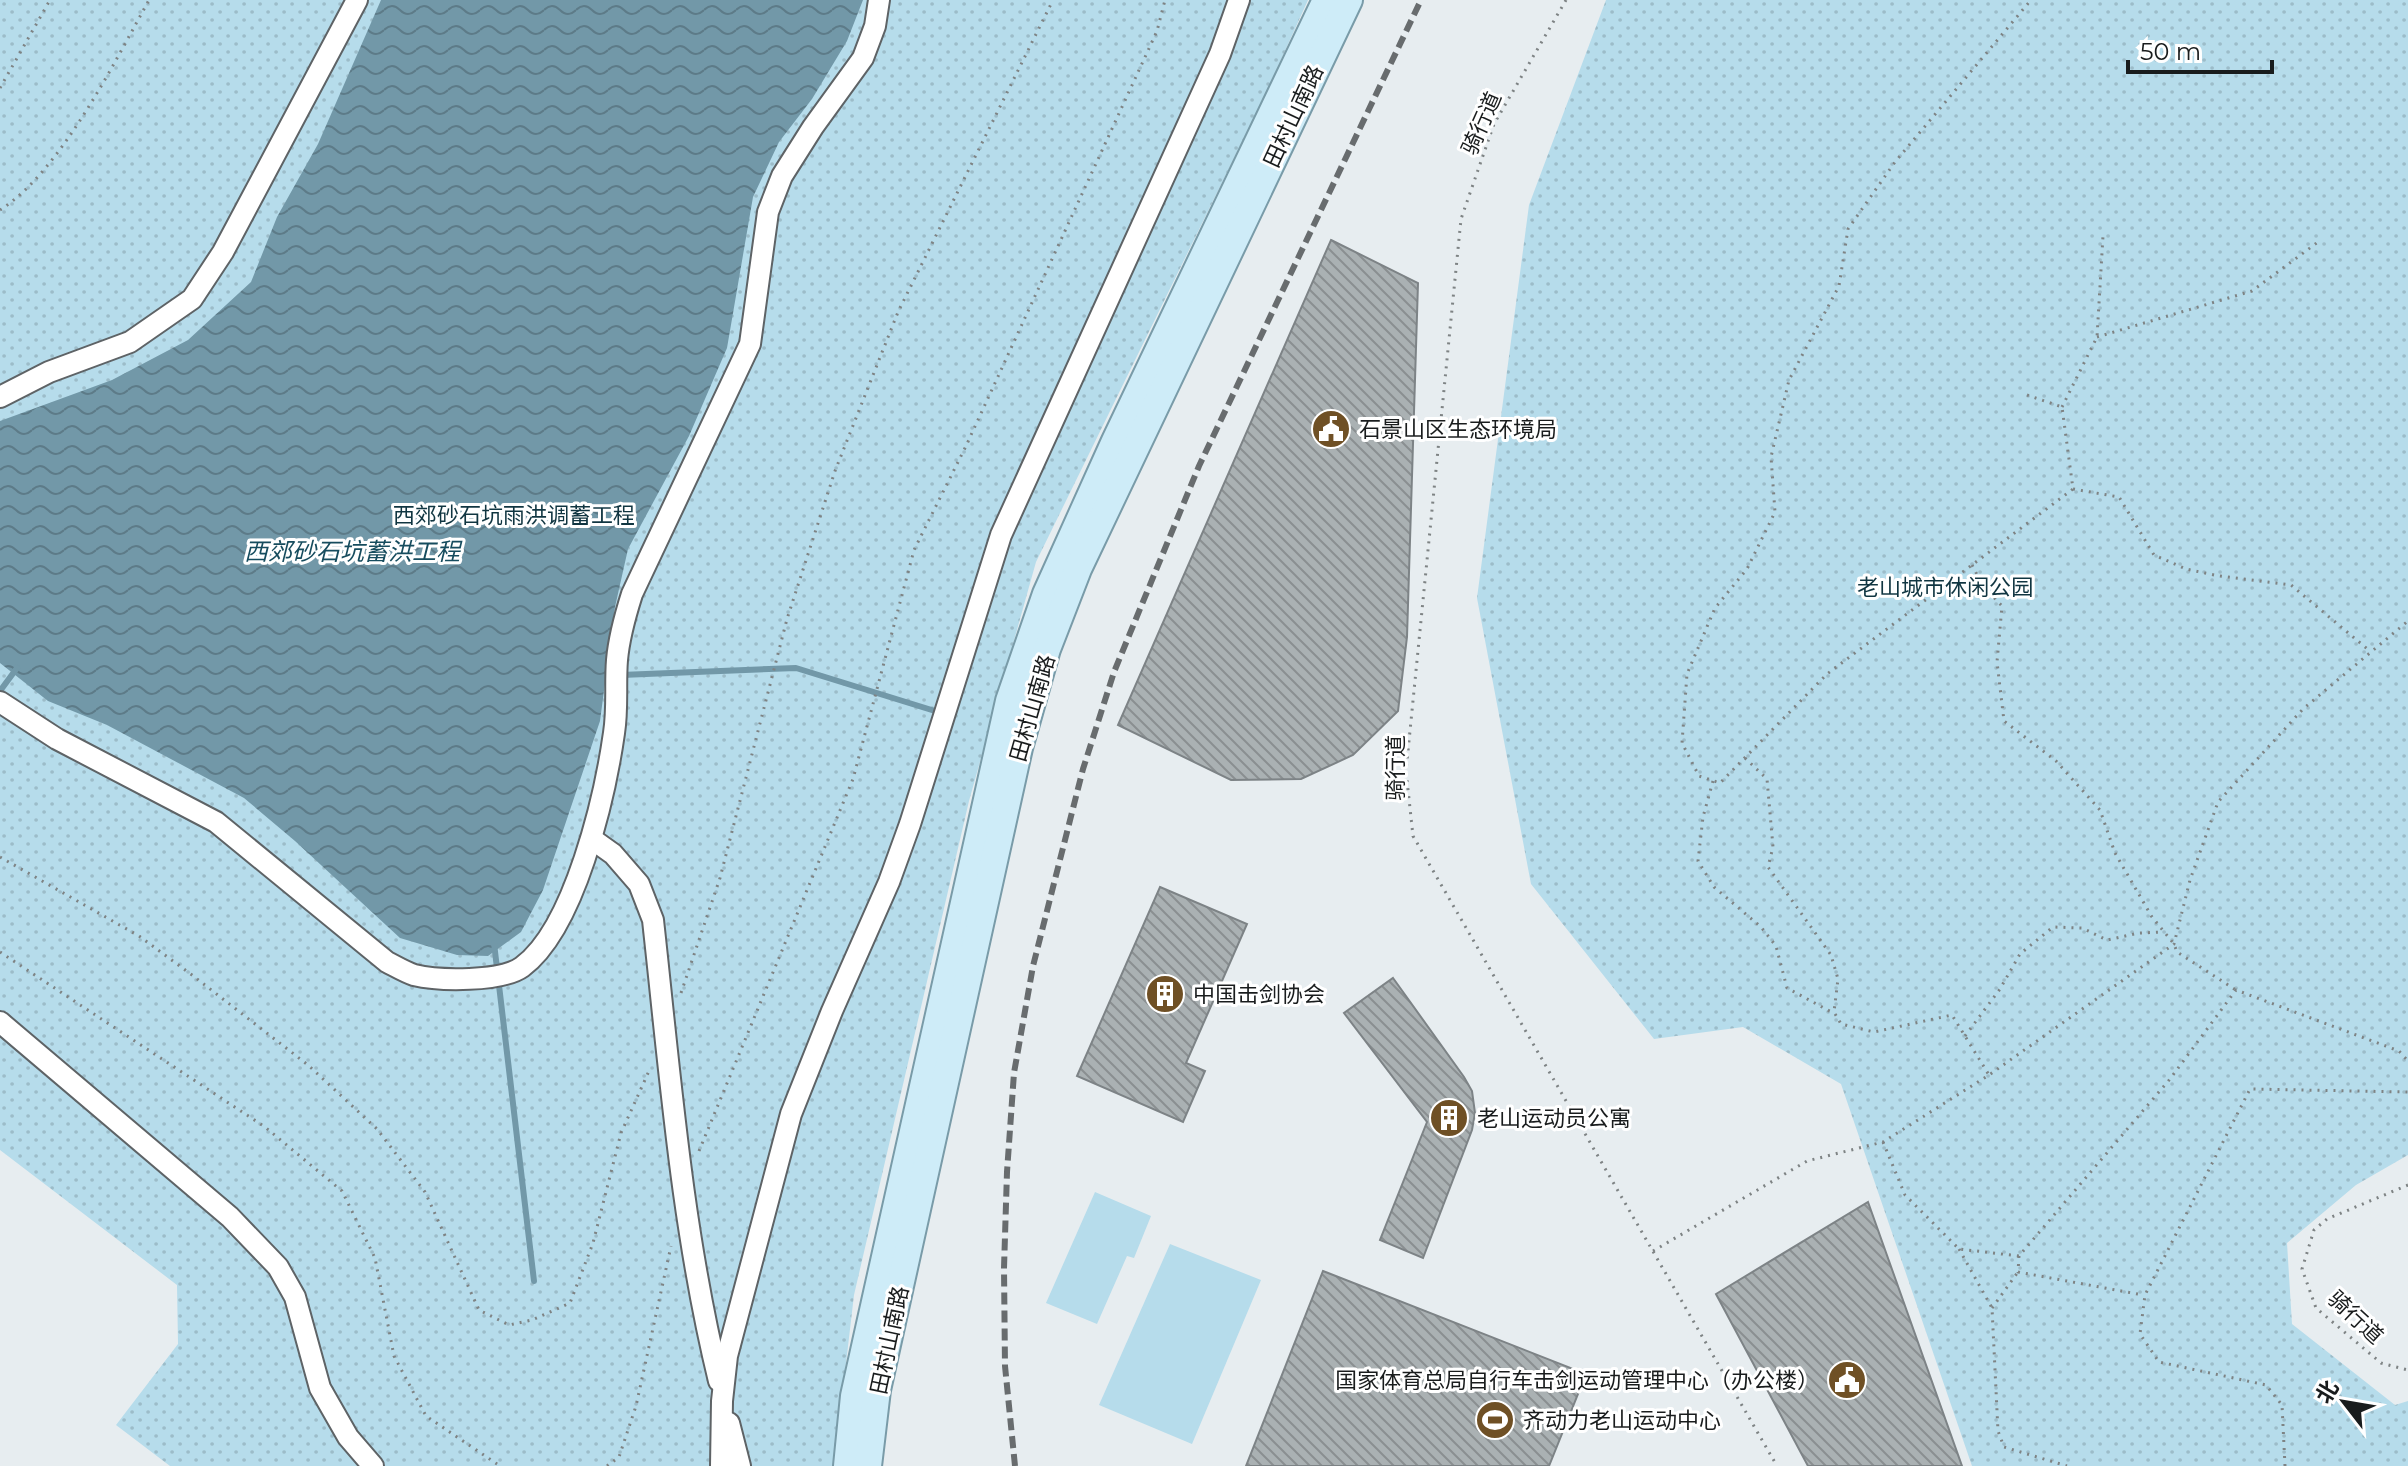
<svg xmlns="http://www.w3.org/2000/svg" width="2408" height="1466" font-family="Montserrat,'Noto Sans SC',sans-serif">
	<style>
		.grass { fill: url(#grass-dots) }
		.garden { fill: #b6dceb }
		.water { fill: url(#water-waves) }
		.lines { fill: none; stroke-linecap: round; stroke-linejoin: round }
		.stream { stroke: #7298a8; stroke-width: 6 }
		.building { fill: url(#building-back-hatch); stroke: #7d8386; stroke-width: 2 }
		.minor-casing { stroke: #5e6366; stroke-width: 24 }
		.major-casing { stroke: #799ba8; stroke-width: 30 }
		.path { stroke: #7e8384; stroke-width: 3; stroke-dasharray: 2 6; stroke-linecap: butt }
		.minor { stroke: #fff; stroke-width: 20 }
		.major { stroke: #ceecf8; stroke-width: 26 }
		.rail { stroke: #686c6e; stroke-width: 6; stroke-dasharray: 12 6; stroke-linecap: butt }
		.labels { text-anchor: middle; stroke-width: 6; stroke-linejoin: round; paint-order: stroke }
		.street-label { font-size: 22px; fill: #191c1d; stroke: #fff }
		.poi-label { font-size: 22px; fill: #191c1d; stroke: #fff; text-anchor: start }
		.park-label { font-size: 22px; fill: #103541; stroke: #fff }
		.water-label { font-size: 24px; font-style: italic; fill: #164c5e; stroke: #fff }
	</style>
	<defs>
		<pattern id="grass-dots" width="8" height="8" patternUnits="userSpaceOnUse" patternTransform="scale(2)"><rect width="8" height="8" fill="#b6dceb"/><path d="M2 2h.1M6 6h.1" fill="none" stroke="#9cbcc9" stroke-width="1.8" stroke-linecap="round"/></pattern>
		<pattern id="water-waves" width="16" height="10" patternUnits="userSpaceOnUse" patternTransform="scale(2)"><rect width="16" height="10" fill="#7298a8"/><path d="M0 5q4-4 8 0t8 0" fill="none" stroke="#5d7b88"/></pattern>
		<pattern id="building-back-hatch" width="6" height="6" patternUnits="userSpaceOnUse" patternTransform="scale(2)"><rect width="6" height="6" fill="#aab1b3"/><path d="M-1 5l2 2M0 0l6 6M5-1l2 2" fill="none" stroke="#8a8f91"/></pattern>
	</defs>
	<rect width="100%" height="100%" fill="#e7edf0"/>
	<g class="grass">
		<path d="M0,0H1308L1266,93L1036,562L969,801L854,1295L834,1466H170L116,1425L178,1344L177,1285L0,1150Z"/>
		<path d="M1606,0H2408V1155L2356,1185L2287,1243L2292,1324L2395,1405L2408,1401V1466H1972L1841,1084L1743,1027L1654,1039L1531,884L1477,598L1529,205Z"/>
	</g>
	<g class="garden">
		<path d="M1095,1192L1151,1216L1134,1258L1127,1256L1097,1324L1046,1303Z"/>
		<path d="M1170,1244L1261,1280L1192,1444L1099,1405Z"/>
	</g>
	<path class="water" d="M381,0H863L847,41L812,99L779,142L753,197L727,348L689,436L628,549L615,607L600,721L543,890L521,932L488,956L457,955L400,938L295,841L244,798L107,725L48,701L0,663V421L112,380L188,340L251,282L277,217L318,144Z"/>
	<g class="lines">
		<g class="stream">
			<path d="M621,675L796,668L935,711"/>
			<path d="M0,691L17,668"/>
			<path d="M494,943L534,1281"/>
		</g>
	</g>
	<g class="building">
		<path d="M1331,240L1418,283L1407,637L1398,711L1353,755L1301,779L1231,780L1118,725Z"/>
		<path d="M1160,887L1247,924L1186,1063L1205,1071L1183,1122L1077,1076Z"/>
		<path d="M1393,978L1464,1077L1472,1091L1475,1113L1472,1130L1423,1258L1380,1240L1427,1122L1344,1013Z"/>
		<path d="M1868,1202L1962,1466H1808L1716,1294Z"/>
		<path d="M1323,1271L1586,1374L1549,1466H1246Z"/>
	</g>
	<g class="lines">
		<defs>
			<g id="minor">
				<path d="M0,397L49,372L130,342L192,299L223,252L357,0"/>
				<path d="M0,702L57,739L216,822L387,962C395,966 405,972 414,975C439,981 501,982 522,967C575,928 605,796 614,733C618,708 615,684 617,660C619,637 625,616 632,594L750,344L768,212L782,176L813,127L863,58L875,26L879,0"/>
				<path d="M592,839L613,854L639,884L653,920C670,1074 682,1230 719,1381"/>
				<path d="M0,1022L230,1217L278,1267L295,1297L320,1388L348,1437L373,1466"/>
				<path d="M729,1423L740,1466"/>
				<path d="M721,1466L722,1401L727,1356L791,1114L832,1011L889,882L910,824L1001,535L1220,54L1239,0"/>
			</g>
			<g id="major">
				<path d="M847,1466L854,1396L1009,701L1046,594L1115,441L1326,0"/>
				<path d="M868,1466L877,1390L1019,748L1047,649L1078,569L1349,0"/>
			</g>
		</defs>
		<use href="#minor" class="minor-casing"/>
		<use href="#major" class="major-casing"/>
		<g class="path">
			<path d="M1566,0L1494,124L1461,219L1406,771L1413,836L1777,1466"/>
			<path d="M0,88L50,0"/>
			<path d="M0,210C60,172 114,63 149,0"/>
			<path d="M2097,337L2252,291L2318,242"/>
			<path d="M2027,395L2062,407L2073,489L1827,674L1720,783L1699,776L1682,743L1687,674L1715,608L1747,569L1775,512L1771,457L1789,380L1839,286L1848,229L1895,162L2031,0"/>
			<path d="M2062,407L2097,337L2103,236"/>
			<path d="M2073,489L2119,497L2154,555L2186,569L2219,576L2291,585L2371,652"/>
			<path d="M1972,565L1983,586L2002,606L1997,662L2004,721L2056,761L2100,810L2115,853L2152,917L2174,944L2177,952L2236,990"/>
			<path d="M1745,758L1767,779L1773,847L1768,867L1831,955L1838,979L1834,1012L1841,1024L1874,1032L1952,1015L1989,1075"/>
			<path d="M1713,781L1703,817L1698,861L1714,887L1761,927L1776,946L1787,988L1835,1014"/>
			<path d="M0,857L139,936L192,975L308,1065L377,1129L425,1192L479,1310L509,1325L532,1320L570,1303L593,1243L621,1133L649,1071"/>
			<path d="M0,952L265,1127L342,1191L375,1258L394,1356L426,1416L500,1466"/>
			<path d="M681,993L720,878L787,619L835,471L898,312L1053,0"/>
			<path d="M1965,1036L2000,989L2020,954L2053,927L2082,928L2107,940L2139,933L2163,932"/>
			<path d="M1883,1142L1905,1195L1959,1249L2019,1256L2170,1079L2236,990L2399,1051L2408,1061"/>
			<path d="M699,1151L853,779L914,550L966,446L1157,31L1165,0"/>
			<path d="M2408,1185L2327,1219L2314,1230L2302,1269L2316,1308L2381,1363L2408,1370"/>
			<path d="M1959,1249L1992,1308L1998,1431L2004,1447L2067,1466"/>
			<path d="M1653,1251L1807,1161L1883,1142L1989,1075L2174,944L2190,880L2218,802L2303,709L2408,621"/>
			<path d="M2019,1256L2018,1272L2143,1295"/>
			<path d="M1992,1308L2018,1272"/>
			<path d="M607,1466L619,1457L636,1406L671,1246"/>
			<path d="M2285,1466L2282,1405L2266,1385L2159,1362L2140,1334L2145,1295L2250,1089L2408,1092"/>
		</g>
		<use href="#minor" class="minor"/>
		<use href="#major" class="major"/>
		<path class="rail" d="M1015,1466L1005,1366L1004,1268L1007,1172L1014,1073L1033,966L1083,769L1114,672L1199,466L1421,0"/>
	</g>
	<defs>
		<symbol id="civic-disc" viewBox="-11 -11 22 22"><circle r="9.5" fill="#6f5025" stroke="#fff"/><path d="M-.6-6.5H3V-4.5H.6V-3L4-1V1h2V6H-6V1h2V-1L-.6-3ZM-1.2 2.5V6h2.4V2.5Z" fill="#fff"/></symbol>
		<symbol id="building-disc" viewBox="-11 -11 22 22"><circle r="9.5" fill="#6f5025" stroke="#fff"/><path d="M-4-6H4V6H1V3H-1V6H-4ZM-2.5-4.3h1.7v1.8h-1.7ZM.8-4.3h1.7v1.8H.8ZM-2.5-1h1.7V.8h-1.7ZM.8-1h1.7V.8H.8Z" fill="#fff"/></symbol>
		<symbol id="stadium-disc" viewBox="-11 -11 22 22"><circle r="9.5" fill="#6f5025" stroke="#fff"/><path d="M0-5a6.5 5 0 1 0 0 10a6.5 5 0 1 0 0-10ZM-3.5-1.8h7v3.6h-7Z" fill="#fff"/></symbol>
	</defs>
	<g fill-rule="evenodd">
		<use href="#civic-disc" x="1309" y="407" width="44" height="44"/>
		<use href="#building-disc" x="1143" y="972" width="44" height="44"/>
		<use href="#building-disc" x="1427" y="1096" width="44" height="44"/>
		<use href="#civic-disc" x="1825" y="1358" width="44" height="44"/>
		<use href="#stadium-disc" x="1473" y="1398" width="44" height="44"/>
	</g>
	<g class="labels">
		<g class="street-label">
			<text transform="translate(1293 116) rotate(-65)" y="8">田村山南路</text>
			<text transform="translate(1481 123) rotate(-66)" y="8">骑行道</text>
			<text transform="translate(1032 708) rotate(-74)" y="8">田村山南路</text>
			<text transform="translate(1395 768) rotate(-90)" y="8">骑行道</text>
			<text transform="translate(2356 1317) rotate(43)" y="8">骑行道</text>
			<text transform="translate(889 1340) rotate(-78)" y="8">田村山南路</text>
		</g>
		<g class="poi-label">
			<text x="1359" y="437">石景山区生态环境局</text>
			<text x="1193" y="1002">中国击剑协会</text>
			<text x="1477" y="1126">老山运动员公寓</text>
			<text x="1819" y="1388" text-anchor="end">国家体育总局自行车击剑运动管理中心（办公楼）</text>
			<text x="1523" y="1428">齐动力老山运动中心</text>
		</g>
		<g class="park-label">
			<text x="514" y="523">西郊砂石坑雨洪调蓄工程</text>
			<text x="1945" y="595">老山城市休闲公园</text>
		</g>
		<g class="water-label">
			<text x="352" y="560">西郊砂石坑蓄洪工程</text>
		</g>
	</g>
	<g transform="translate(2344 1402) rotate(301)" stroke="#ffffff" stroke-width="6" paint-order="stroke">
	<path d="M0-6L14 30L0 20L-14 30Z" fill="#191c1d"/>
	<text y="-12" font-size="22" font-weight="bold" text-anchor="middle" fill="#191c1d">北</text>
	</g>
	<path d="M2128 60v12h144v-12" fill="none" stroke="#191c1d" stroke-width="4"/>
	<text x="2140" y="60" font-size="24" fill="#191c1d" stroke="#ffffff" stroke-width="6" paint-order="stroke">50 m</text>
</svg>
